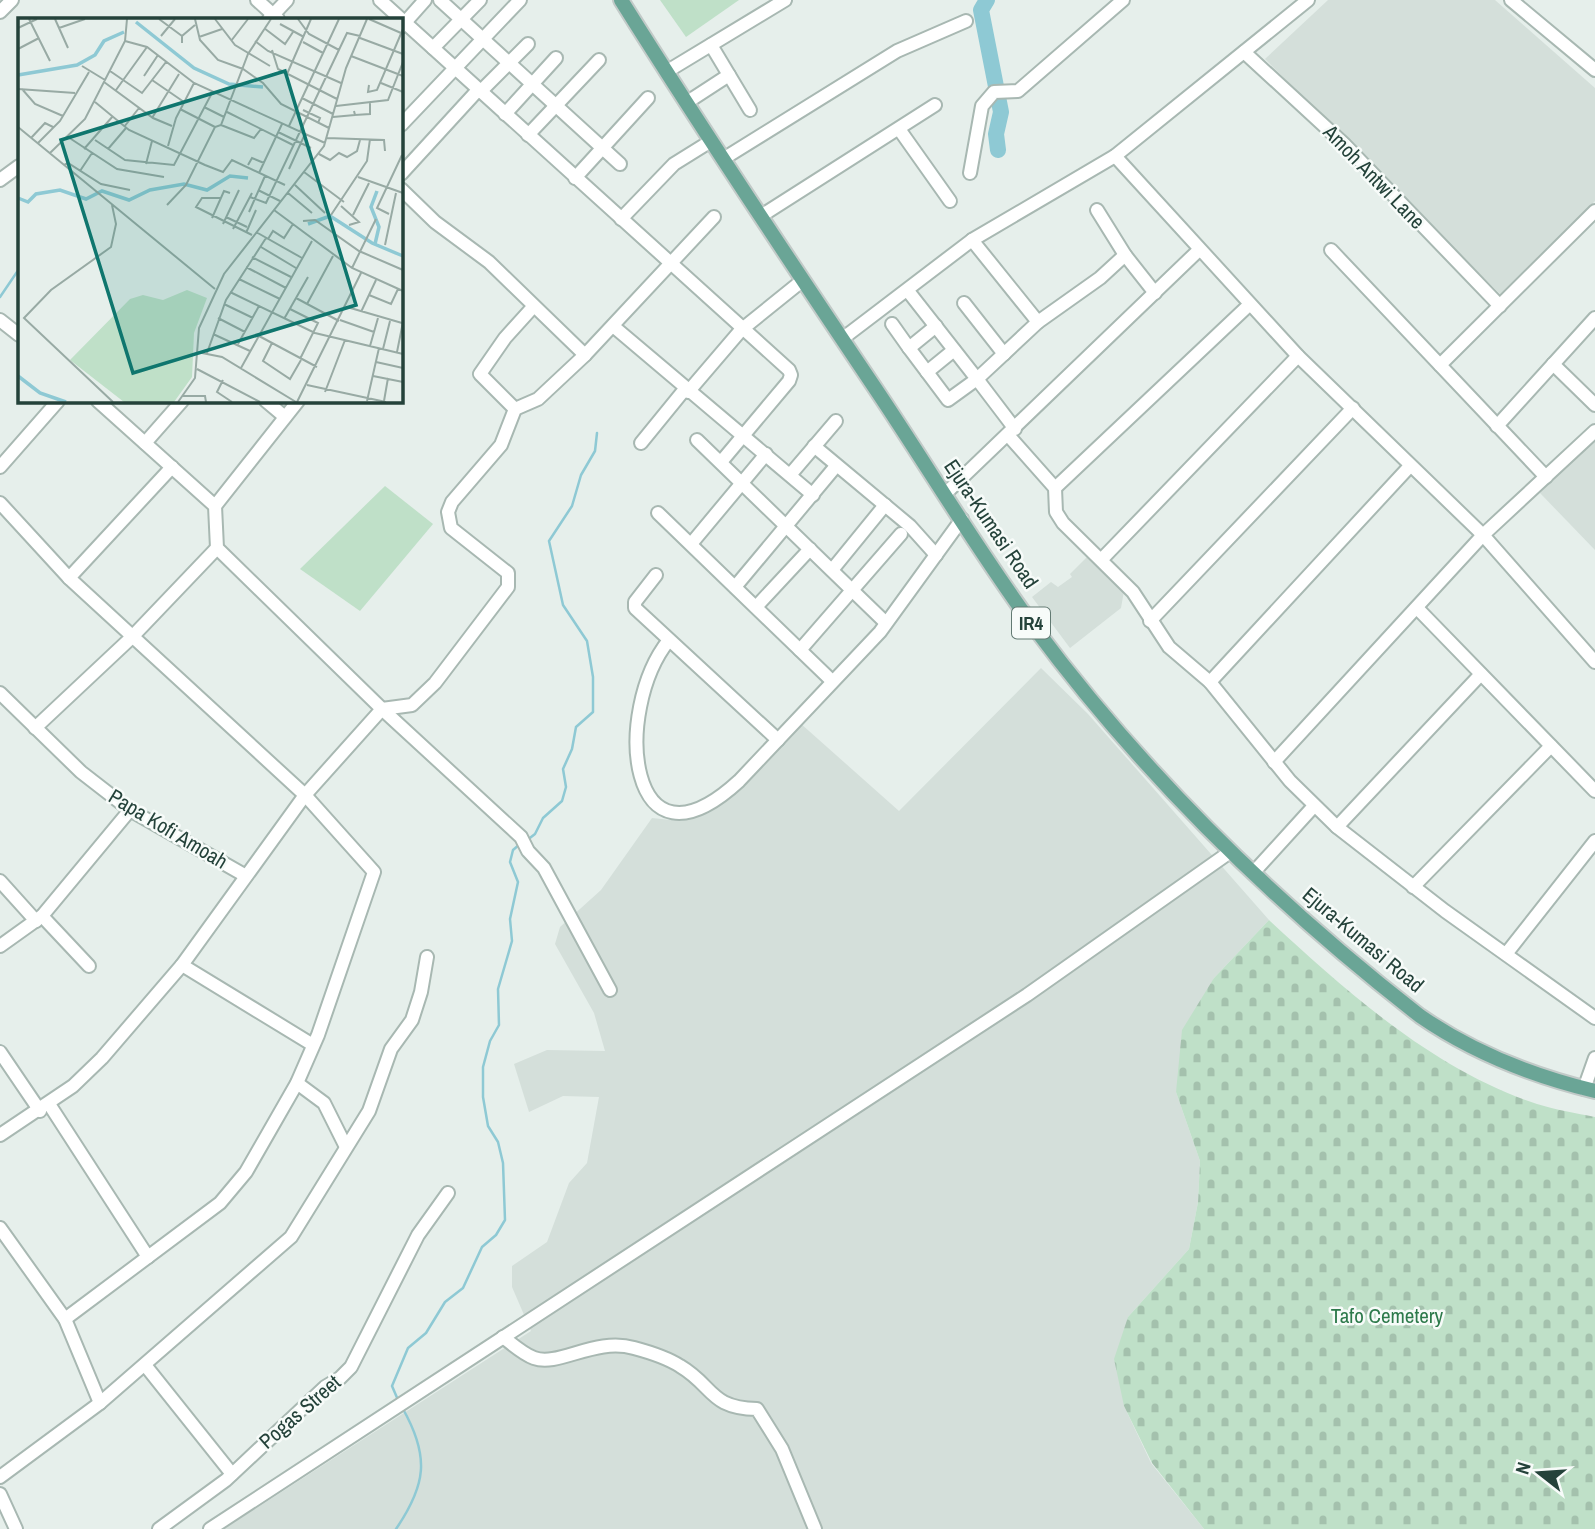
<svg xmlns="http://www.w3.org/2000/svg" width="1595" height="1529" font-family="'Archivo Narrow',sans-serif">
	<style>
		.built { fill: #d4dfda }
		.cemetery { fill: url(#cemetery-stones) }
		.park { fill: #bfe0c8 }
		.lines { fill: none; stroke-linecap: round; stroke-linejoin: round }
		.stream { stroke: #8ec9d4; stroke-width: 2.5 }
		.river { stroke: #8ec9d4; stroke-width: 16 }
		.minor-casing { stroke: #a8b8b2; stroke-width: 16 }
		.major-casing { stroke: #c2cac8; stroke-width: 18 }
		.minor { stroke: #fff; stroke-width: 12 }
		.major { stroke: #6aa596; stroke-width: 14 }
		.labels { text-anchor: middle; stroke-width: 5; stroke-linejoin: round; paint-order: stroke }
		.shield { fill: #f7fbf9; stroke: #637a73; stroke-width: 2 }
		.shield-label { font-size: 19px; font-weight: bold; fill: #24423a }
		.street-label { font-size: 21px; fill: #24423a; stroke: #f7fbf9 }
		.park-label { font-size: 21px; fill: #2d7a4b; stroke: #f7fbf9 }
		.inset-river { fill: none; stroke: #8ec9d4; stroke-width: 3.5 }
		.inset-road { fill: none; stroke: #98aaa4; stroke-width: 2 }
		.view { fill: #0f766e; fill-opacity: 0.15; stroke: #0f766e; stroke-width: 3.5 }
		.inset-edge { fill: none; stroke: #24423a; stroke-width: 3.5 }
	</style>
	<defs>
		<pattern id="cemetery-stones" width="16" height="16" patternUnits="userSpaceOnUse" patternTransform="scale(1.75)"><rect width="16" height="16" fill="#bfe0c8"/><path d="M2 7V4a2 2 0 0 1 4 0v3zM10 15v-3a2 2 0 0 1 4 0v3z" fill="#a4c1ad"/></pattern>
	</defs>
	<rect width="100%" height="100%" fill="#e6efeb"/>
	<g class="built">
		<path d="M1328,0H1495L1595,88V201L1501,295L1265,59Z"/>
		<path d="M1595,436V550L1540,493Z"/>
		<path d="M1089,555L1124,591L1121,608L1070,648L1032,597L1051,582L1058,587L1072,577L1070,574Z"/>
		<path d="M1041,668L1088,714L1269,920L1214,978L1176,1092L1200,1161L1198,1202L1189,1249L1128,1317L1124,1406L1151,1463L1204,1529H224L531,1331L512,1287V1266L547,1242L569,1183L587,1163L599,1097L563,1096L529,1112L514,1064L547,1050L605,1051L594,1013L555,944L560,927L601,890L652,818L680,821L709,813L741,789L800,723L899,811Z"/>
	</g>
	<path class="cemetery" d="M1269,920C1348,993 1434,1070 1537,1104C1556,1110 1576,1113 1595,1117V1529H1204L1152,1463L1124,1406L1114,1359L1128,1317L1189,1249L1198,1202L1200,1161L1176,1092L1182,1030L1214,978Z"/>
	<g class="park">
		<path d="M660,0H739L686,37Z"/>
		<path d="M385,486L433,524L360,611L300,569Z"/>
	</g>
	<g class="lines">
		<g class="stream">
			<path d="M0,297L19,269"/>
			<path d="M526,841L535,834L543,818L562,801L566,787L563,769L572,749L576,727L593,712V677L587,641L563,605L549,541L572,506L581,475L595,451L597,433"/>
			<path d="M398,1400L392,1386L408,1348L426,1333L445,1302L463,1288L482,1247L496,1235L505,1220L503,1163L498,1142L488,1126L483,1097V1067L490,1041L499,1025L498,989L512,941L510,919L518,882L510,862L513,850L520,844"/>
			<path d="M396,1529C426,1485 430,1457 403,1409"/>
		</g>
		<path class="river" d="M987,0L981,10L1001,112L996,134L998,150"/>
		<defs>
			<g id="minor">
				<path d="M257,0L278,19"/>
				<path d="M380,0L789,370L791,375L789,381L721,462"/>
				<path d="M440,0L620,164"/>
				<path d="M1511,0L1595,70"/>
				<path d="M0,12L12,0"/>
				<path d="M269,19L287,0"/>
				<path d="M401,27L425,0"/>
				<path d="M711,45L750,110"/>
				<path d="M433,48L480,0"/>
				<path d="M1244,52L1345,145L1500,306"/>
				<path d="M666,72L785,0"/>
				<path d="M480,92L528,44"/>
				<path d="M686,103L729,75"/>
				<path d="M505,114L556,58"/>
				<path d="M401,125L520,0"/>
				<path d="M899,129L950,201"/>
				<path d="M528,135L599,60"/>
				<path d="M1115,156L1298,356L1483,535L1595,662"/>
				<path d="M723,159L897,51L966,21"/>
				<path d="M970,173L982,106L994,92L1018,91L1123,0"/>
				<path d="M401,174L478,90"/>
				<path d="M575,178L648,98"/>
				<path d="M0,180L19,166"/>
				<path d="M401,189L435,222L489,262L585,355"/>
				<path d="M1097,210L1125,255L1155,293"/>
				<path d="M761,216L935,105"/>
				<path d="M621,219L674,164L711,141"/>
				<path d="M972,240L1038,322L977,379L1015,429"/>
				<path d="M1331,250L1546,477"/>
				<path d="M908,291L977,379L948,400L909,348"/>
				<path d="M964,303L1004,354"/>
				<path d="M0,320L19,335"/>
				<path d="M1038,322L1100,278L1125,255"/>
				<path d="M892,324L909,348L936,326"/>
				<path d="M613,326L813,495"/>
				<path d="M842,339L972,240L1115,156L1308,0"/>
				<path d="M1553,364L1595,405"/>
				<path d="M1440,365L1595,211"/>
				<path d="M927,372L954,350"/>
				<path d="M688,392L741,330L803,280"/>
				<path d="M98,401L215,506L217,548L382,709L521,837L528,851L544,868L610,990"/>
				<path d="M266,401L285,417"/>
				<path d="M515,409L480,374L505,338L533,307"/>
				<path d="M1497,426L1595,318"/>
				<path d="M1008,435L1055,488L1056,512L1063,523L1133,592L1169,647L1210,682L1290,781L1337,827L1445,911L1595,1018"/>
				<path d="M697,440L886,623"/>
				<path d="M145,443L182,401"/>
				<path d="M641,443L685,389"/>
				<path d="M814,446L910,526L936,555"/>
				<path d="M0,467L58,401"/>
				<path d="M790,475L836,421"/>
				<path d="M1055,488L1249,305"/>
				<path d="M945,494L1199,250"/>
				<path d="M0,503L69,578L305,795L374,872L318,1035L297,1083L246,1172L220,1203L65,1319"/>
				<path d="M215,506L298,401"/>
				<path d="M658,513L832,681"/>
				<path d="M691,544L766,454"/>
				<path d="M1102,559L1298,356"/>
				<path d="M832,570L885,505"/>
				<path d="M656,575L635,602V608L778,740"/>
				<path d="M69,578L172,467"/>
				<path d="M735,587L836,466"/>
				<path d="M756,607L810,549"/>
				<path d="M1418,609L1595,791"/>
				<path d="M1150,621L1353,408"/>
				<path d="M669,640C612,711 627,884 739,781L880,632L962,519"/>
				<path d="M800,650L901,534"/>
				<path d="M1210,682L1410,466"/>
				<path d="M0,693L81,772L130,810L246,876"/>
				<path d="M35,728L132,637L217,548"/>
				<path d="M1274,762L1483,535L1595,431"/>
				<path d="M1337,827L1481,674"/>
				<path d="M1253,873L1314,806"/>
				<path d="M0,881L36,921"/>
				<path d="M1413,887L1551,746"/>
				<path d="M42,916L89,966"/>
				<path d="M0,946L42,916L130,810"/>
				<path d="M1506,954L1595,841"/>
				<path d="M182,965L313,1045"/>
				<path d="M0,1052L40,1111"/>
				<path d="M297,1083L324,1103L346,1147"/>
				<path d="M1584,1089L1595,1058"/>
				<path d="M49,1104L148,1257"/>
				<path d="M0,1135L73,1086L102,1058L182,965L305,795L382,709L412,705L435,683L508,587V573L451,528L448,512L452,502L501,445L515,409L538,399L585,355L714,217"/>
				<path d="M0,1228L65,1319L100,1403"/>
				<path d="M503,1337C512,1344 523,1354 534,1358C559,1367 595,1337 634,1348C649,1352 666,1357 680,1366C714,1386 709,1408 757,1409L782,1449L815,1529"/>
				<path d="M145,1365L232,1474"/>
				<path d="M0,1477L100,1403L291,1237L369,1111L391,1049L412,1020L421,992L427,957"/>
				<path d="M0,1494L16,1529"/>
				<path d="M159,1529L226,1480L325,1387L340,1378L351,1367L418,1235L448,1193"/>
				<path d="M210,1529L1027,995L1230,852"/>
			</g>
			<path id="major" d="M621,0C703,131 789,260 875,388C928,467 978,551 1034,627C1143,774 1276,904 1420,1016C1472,1052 1533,1076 1595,1091"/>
		</defs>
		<use href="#minor" class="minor-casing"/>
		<use href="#major" class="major-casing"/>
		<use href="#minor" class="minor"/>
		<use href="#major" class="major"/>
	</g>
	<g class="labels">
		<rect class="shield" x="1012" y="607.5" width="38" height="31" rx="5"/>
		<g class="shield-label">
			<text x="1031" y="630">IR4</text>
		</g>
		<g class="street-label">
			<text transform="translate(1374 177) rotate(46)" y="7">Amoh Antwi Lane</text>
			<text transform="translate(991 524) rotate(56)" y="7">Ejura-Kumasi Road</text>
			<text transform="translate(168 829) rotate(31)" y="7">Papa Kofi Amoah</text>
			<text transform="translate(1363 940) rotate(40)" y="7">Ejura-Kumasi Road</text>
			<text transform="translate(300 1412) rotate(-41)" y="7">Pogas Street</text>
		</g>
		<g class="park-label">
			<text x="1387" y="1323">Tafo Cemetery</text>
		</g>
	</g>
	<g transform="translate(18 18)">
		<rect width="385" height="385" fill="#e6efeb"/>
		<path d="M169,272L189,280L176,315L174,359L156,384H106L52,342L112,281L125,277L145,282Z" fill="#bfe0c8"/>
		<path class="inset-river" d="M118,4L176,50L211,66L245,69M0,57L59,47L77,37L86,23L106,14M0,180L10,184L18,176L42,172L68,181L84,173L111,182L132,172L166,166L189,172L212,158L230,160M290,206L312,198L354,225L385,238M357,226L361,209L353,189L359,173M0,358L22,375L48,384"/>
		<path class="inset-road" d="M11,1L32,43M37,1L50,30M141,1L164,18M177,1L182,22L200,42L225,51L245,65L263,86L311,110M197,1L217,27L252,48M280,1L291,16L321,32M351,1L383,15M262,6L286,19M0,10L19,1M41,10L67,1M246,10L267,26L275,14M143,18L157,1M181,19L204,11M342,20L385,36M107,23L129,29L176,65L307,125M213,23L230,1M237,23L250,33L323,65M285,24L305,35M164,25V18L177,7M0,31L21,20M254,32L260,51L319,81M333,38L385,58M64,48L87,62M92,53L124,75L148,44M269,56L293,1M126,58L140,37M134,62L166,84M86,64L135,100L154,108M363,65L385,74M351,67L350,74L359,72L385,11M0,71L57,75M4,71L17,86L45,98M98,72L129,29M284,80L315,96M77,84L111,112L187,147L205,154L214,142L267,167M318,88L370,82L385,44M186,89L206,99M162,91L197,109M285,92L302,100L300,105M336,93L337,97L352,96V85M209,94L275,127M315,99L337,97M134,100L161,56M203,107L236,120L243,111M271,108L321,1M0,109L197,271M106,109L121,90M260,114L293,130M50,119L99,151L146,159M13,120L27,105L35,109M309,120L366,122L367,133M77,122L107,142L156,147L195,73M20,125L42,103L71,54M150,128L158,100L176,65M66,131L95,98M90,131L108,110M32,135L67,101L107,23L109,1M301,136L312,142L321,135L329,139L339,133L342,122M128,146L134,123M46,147L50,145L83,166L112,172M230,147L234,140L246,145M271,151L287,116M62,153L74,135M286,154L326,184M241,155L264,106M340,159L385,175M277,167L307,195M240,172L262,183M270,175L294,195M232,179L248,185L329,15L342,18M203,180H184L178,189L234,217M94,187L98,206L93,229L33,272L6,300L95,384M149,187L168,167L197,109L203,107L230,36L253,1M323,188L341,204L331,207M256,192L334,250L385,273M231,194L247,158M371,196L359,190L384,137M313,197L349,143L352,121M335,197L351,165M208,199L229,209M194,200L206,173L212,175M285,203L297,202L341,233L385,252M205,206L221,172M215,211L234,175M238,214L284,240M228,215L238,192M250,221L255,213L266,220L275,206M367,227L378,175M243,229L278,250M234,239L273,259M228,249L268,270M334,250L358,201M221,261L262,281M212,274L297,315L385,336M351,277L373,286L380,271M278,280L321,303M206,286L235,300M289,286L315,238M329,289L384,305M272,291L300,305L282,341M343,294L358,262M200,300L227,314M266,301L290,259M322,302L356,314M195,316L232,333M241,318L299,349M254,325L245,343L272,361L283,342M220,326L241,288M352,328L360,300M365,331L372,303M179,334L204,339L278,384M379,334L385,304M189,335L208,282L248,220M358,344L385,350M223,350L294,223M179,351L242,384M355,358L385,364M205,362L199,374L214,384M289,367L368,384M307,374L327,322M164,378H187L188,384M349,383L361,330M366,383L370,360M160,384L177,360L181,310L206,256L306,128L328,50L349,1M279,384L343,255"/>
		<path class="view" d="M267,53L338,287L115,355L43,122Z"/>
		<rect width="385" height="385" class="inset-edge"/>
	</g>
	<g transform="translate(1539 1473) rotate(287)" stroke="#f7fbf9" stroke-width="5" paint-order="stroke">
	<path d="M0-5L12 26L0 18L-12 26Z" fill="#24423a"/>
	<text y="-10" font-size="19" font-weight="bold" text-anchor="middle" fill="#24423a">N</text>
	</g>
</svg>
